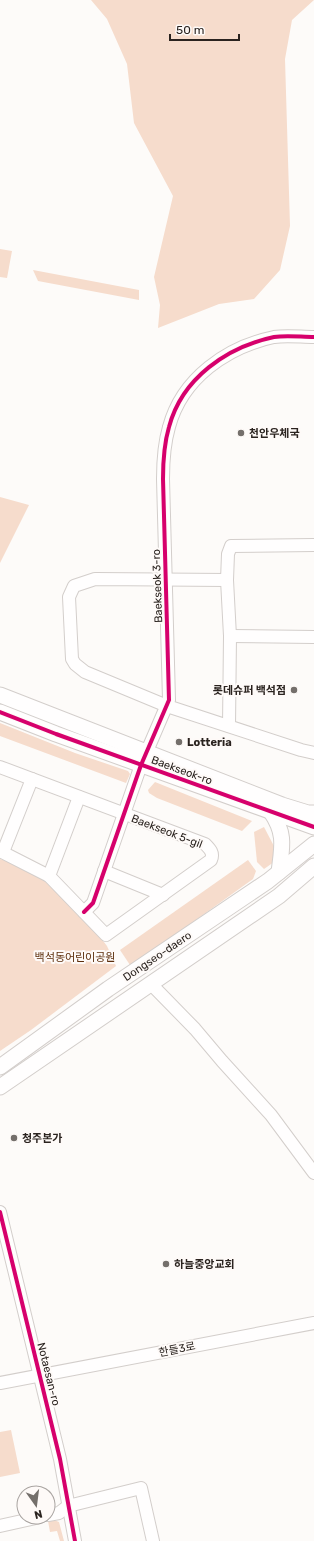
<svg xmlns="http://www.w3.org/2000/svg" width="314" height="1541" font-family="Rubik,'Noto Sans KR',sans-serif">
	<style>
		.green { fill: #f6dccc }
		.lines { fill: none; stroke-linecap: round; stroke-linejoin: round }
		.minor-casing { stroke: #d3cecb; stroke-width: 14 }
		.major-casing { stroke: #d3cecb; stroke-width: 17 }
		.minor { stroke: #fffefe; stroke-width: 12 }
		.major { stroke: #fffefe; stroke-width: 15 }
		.cycleway-casing { stroke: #fefaf8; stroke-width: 6 }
		.cycleway { stroke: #d6006c; stroke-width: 4 }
		.poi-dot { fill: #746f6b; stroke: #fefaf8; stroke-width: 1.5 }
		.labels { text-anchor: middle; stroke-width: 4; stroke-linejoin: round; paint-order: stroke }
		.poi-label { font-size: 11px; font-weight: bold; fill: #2a231f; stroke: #fefaf8; text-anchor: start }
		.street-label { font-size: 11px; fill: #2a231f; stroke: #fefaf8 }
		.park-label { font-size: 11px; fill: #5d2f0c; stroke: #fefaf8 }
	</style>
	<rect width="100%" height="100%" fill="#fdfbf9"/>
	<g class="green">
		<path d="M91,0H314L292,20L285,59L290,226L280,270L254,299L219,304L158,328L160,305L154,277L173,196L134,123L127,64L107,19Z"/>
		<path d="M0,249L12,251L7,278L0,277Z"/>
		<path d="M33,270L139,290V300L38,281Z"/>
		<path d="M0,497L29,505L0,563Z"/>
		<path d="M0,723L75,753L128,771L130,774L126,783L0,736Z"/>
		<path d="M155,782L252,821L242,831L157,798L149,793L148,790Z"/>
		<path d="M264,827L276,850L274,862L264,869L257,862L254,832Z"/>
		<path d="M0,859L7,861L51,884L100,937L107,946L116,966L31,1030L0,1051Z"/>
		<path d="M248,860L256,871L253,879L133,965H130L120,950Z"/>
		<path d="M11,1430L20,1473L0,1477V1432Z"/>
		<path d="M54,1520L59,1522L64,1541H60L57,1531L50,1532L48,1521Z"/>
	</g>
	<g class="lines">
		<defs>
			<g id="minor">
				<path d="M314,545L231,546L228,554L227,580L95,579L74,586L69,597L72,659L75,664L85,672L167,706L301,750L314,753"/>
				<path d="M227,580L230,636L229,726"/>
				<path d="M230,636L314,637"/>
				<path d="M0,767L205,844C210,849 214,853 211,860L106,935L49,876L0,851"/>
				<path d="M3,852L32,779"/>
				<path d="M104,871L163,895"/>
				<path d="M49,876L79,797"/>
				<path d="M84,912L93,903L141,765L169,700L163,479C163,461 164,444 169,427C182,378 227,347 274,337C287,335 301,337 314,337"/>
				<path d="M151,984L195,1029L222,1061L271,1115L314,1173"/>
				<path d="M0,1212L60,1459L75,1541"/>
				<path d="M0,1383L314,1323"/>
				<path d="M48,1515L59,1513L68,1506L141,1488L153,1541"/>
				<path d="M0,1526L40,1517"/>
			</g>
			<g id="major">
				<path d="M0,695L282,805L308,813H314"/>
				<path d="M0,712L56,734L314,827"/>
				<path d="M271,812C286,834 282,847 279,872"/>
				<path d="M0,1067L108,989L268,881L314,844"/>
				<path d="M0,1087L279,896L314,866"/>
			</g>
		</defs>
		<use href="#minor" class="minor-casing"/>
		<use href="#major" class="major-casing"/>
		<use href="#minor" class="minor"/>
		<use href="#major" class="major"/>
		<defs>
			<g id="cycleway">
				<path d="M0,712L56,734L314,827"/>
				<path d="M84,912L93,903L141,765L169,700L163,479C163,461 164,444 169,427C182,378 227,347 274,337C287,335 301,337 314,337"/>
				<path d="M0,1212L60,1459L75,1541"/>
			</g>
		</defs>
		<use href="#cycleway" class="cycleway-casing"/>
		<use href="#cycleway" class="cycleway"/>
	</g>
	<g class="poi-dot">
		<circle cx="241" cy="433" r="4"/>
		<circle cx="294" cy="690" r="4"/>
		<circle cx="179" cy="742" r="4"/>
		<circle cx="14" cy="1138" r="4"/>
		<circle cx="166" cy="1264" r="4"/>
	</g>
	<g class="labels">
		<g class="poi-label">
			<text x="249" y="437">천안우체국</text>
			<text x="286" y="694" text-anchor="end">롯데슈퍼 백석점</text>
			<text x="187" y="746">Lotteria</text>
			<text x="22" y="1142">청주본가</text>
			<text x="174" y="1268">하늘중앙교회</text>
		</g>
		<g class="street-label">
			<text transform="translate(157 586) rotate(-92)" y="4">Baekseok 3-ro</text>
			<text transform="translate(182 770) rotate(20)" y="4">Baekseok-ro</text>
			<text transform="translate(167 831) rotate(21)" y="4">Baekseok 5-gil</text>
			<text transform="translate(157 956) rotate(-34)" y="4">Dongseo-daero</text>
			<text transform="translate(177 1349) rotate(-11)" y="4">한들3로</text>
			<text transform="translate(49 1374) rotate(76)" y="4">Notaesan-ro</text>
		</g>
		<g class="park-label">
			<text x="75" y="961">백석동어린이공원</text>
		</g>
	</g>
	<g transform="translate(36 1505) rotate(166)"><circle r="19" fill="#fefaf8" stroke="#a9a4a1"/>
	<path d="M0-3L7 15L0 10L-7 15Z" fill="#746f6b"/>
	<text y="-6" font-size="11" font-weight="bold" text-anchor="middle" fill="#2a231f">N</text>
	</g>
	<path d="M170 34v6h69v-6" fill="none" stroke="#2a231f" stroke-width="2"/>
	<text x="176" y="34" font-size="12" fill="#2a231f" stroke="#fefaf8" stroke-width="3" paint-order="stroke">50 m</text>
</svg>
